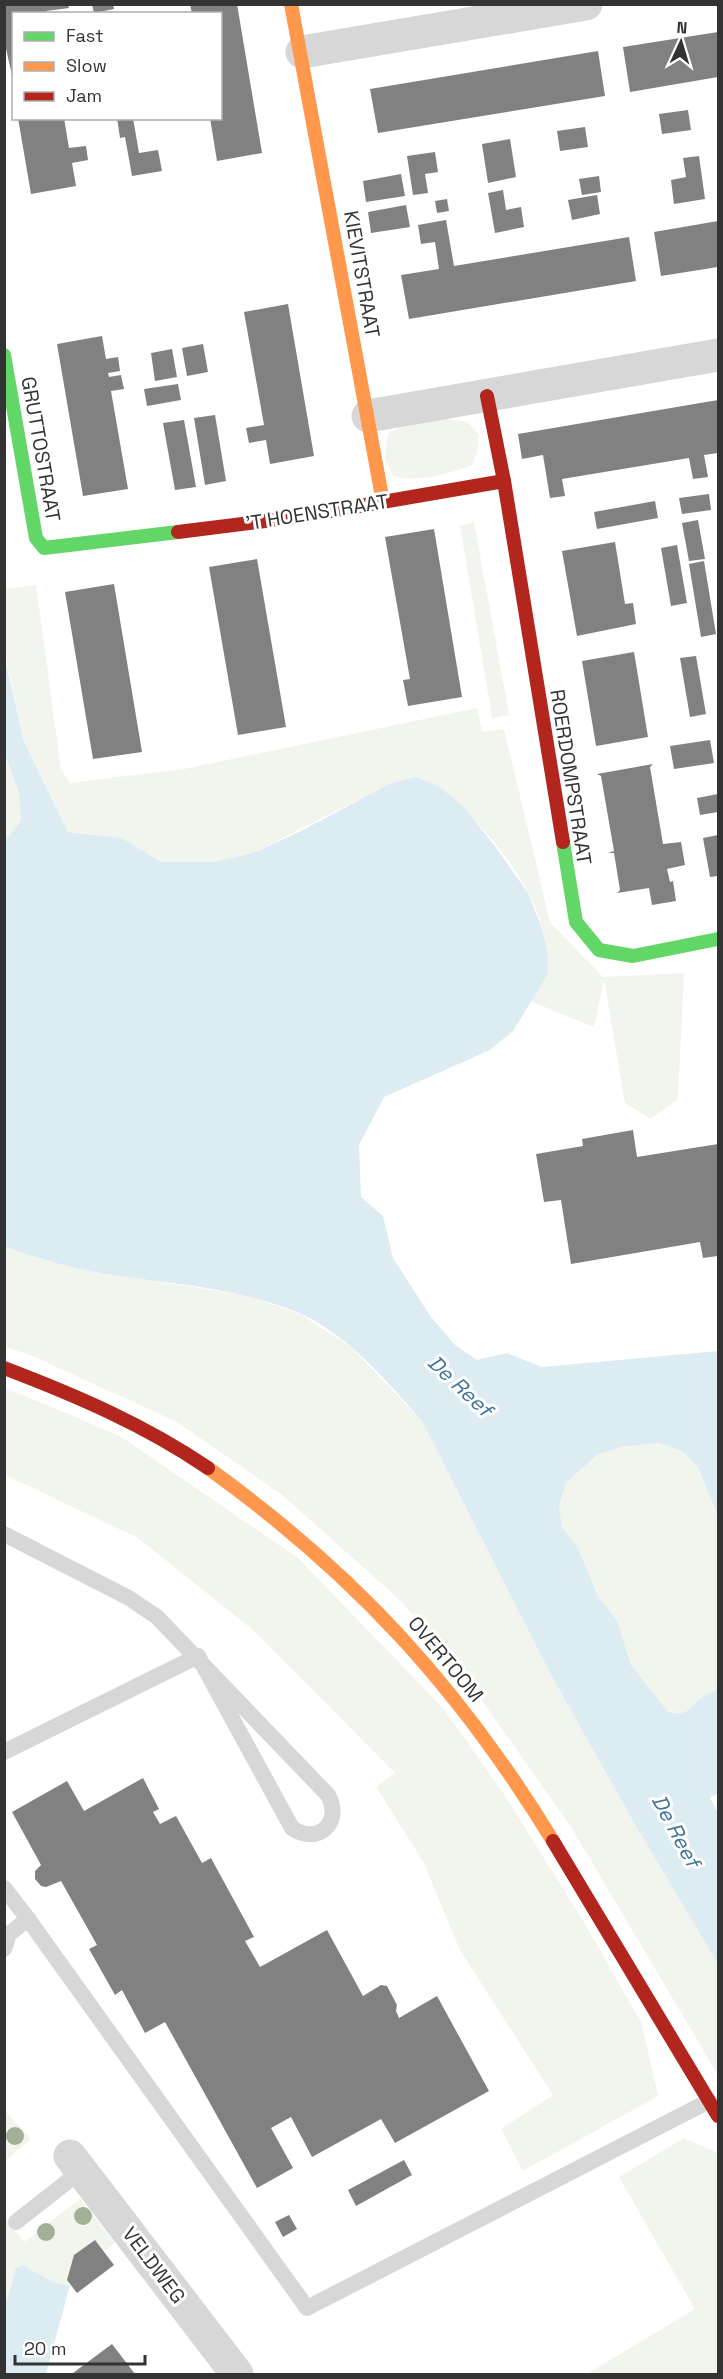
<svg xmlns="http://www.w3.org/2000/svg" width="723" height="2379" font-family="'Space Grotesk',sans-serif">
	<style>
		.green { fill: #f1f5ed }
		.water { fill: #ddebf3 }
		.building { fill: #818181 }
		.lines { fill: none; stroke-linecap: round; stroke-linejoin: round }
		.lane { stroke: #d7d7d7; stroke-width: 16 }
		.street { stroke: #d7d7d7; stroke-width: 33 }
		.fast { stroke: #63d668; stroke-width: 14 }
		.slow { stroke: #ff974d; stroke-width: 14 }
		.jam { stroke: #b3261e; stroke-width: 14 }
		.tree { fill: #a2b095 }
		.labels { text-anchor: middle; stroke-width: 6; stroke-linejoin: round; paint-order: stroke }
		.street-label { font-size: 20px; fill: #333; stroke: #fff }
		.water-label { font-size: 21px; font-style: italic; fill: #3f7597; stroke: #fff }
	</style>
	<rect width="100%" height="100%" fill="#fff"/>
	<g class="green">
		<path d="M442,418L468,422L479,435L477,453L471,466C445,474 420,483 393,476L385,459L388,434L404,425Z"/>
		<path d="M474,522L509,715L492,718L460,526Z"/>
		<path d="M4,578L7,589L36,585L61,770L70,783L184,769L477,708L482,732L504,729L550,922L603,977L684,973L678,1099L651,1119L625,1103L604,979L594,1027L530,1001L548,974C546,959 546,942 542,927C529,877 478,818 438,786L358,800L253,853L214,862H161L122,838L68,832L24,742L5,654Z"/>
		<path d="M4,756L19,793L21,821L5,842Z"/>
		<path d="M4,1247L83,1270L245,1295L300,1314L351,1347L422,1421L550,1673L637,1828L718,1964V2075L571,1827L478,1695L402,1602L281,1494L177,1422L30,1355L5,1347Z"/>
		<path d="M4,1387L120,1436L298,1558L443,1708L504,1794L587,1927L642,2024L658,2096L523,2171L501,2129L553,2095L460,1950L423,1861L376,1787L395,1773L253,1630L138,1538L5,1475Z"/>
		<path d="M659,1443L682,1451L699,1467L718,1516V1689C713,1692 706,1694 701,1698C687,1708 689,1717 668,1713L631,1665L617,1621L598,1596L578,1548L562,1527L559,1506L566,1483L597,1455L621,1447Z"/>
		<path d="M5,2111L31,2139L5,2161Z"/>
		<path d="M684,2138L718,2153V2374H587L695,2309L619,2177Z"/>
		<path d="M80,2199L115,2243L104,2251L95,2240L74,2255L68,2284L55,2283L22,2265L11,2281L5,2305V2217L24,2242Z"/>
	</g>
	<g class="water">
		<path d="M4,654L24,742L68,832L122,838L161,862H214L253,853L301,831L389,784L415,777L438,786L463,806L494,845L528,893L542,928L547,950L548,974L513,1031L490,1050L384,1097L359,1145L361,1197L383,1216L393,1258L431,1317L455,1345L477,1360L507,1353L542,1367L718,1351V1516L698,1467L682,1451L659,1443L621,1447L597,1455L566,1483L559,1506L562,1527L578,1548L598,1596L617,1621L631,1665L668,1712C689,1717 687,1708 701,1698C706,1694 713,1692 718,1689V1793L710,1798L718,1813V1964L637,1828L550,1673L422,1421C388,1382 347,1334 299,1313C230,1284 156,1284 84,1270C57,1264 31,1255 5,1247L4,842L21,821L19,793L5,756Z"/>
		<path d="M22,2265L55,2283L70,2285L46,2374H5V2305L16,2268Z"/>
	</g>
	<g class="building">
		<path d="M4,4H68L69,8L46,11V14H14V84L4,40Z"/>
		<path d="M92,4H113L114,9L94,13Z"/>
		<path d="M190,4H237L262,153L217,161L210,118H220V14H192Z"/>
		<path d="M718,32V77L630,92L623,47Z"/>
		<path d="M598,51L605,96L378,133L370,89Z"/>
		<path d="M688,110L691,130L662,134L659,114Z"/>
		<path d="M18,118H64L69,148L86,146L88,160L72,163L76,186L31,194Z"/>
		<path d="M117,118H133L139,153L158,150L162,171L132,176L125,137L120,138Z"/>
		<path d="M585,127L588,147L560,151L557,131Z"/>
		<path d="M510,139L516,177L488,183L482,144Z"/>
		<path d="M435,152L438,172L425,174L428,193L413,195L407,156Z"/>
		<path d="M699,156L705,199L674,204L671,180L686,177L683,158Z"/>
		<path d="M401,174L405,196L366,202L363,181Z"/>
		<path d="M599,176L601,192L582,195L579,179Z"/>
		<path d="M503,190L506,210L521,207L524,227L495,233L488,193Z"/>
		<path d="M597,195L600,214L572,220L568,200Z"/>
		<path d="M447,199L449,211L437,213L435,201Z"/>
		<path d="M406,205L410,227L371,233L368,212Z"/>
		<path d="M446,220L454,266L629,237L636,281L409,319L401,275L439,269L435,242L421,244L418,225Z"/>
		<path d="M718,221V267L661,276L654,232Z"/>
		<path d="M288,304L314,456L270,464L266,440L249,443L246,428L264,425L244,312Z"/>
		<path d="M102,336L106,359L118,357L120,371L108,373L109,377L121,375L124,389L111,391L128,489L83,496L57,344Z"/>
		<path d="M203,344L208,372L187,376L182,348Z"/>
		<path d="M172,349L177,377L155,381L151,353Z"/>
		<path d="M178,384L181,400L147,406L144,389Z"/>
		<path d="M718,400V453L704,455L708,477L693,479L689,458L562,479L565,496L550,498L543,455L522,459L518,434Z"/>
		<path d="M215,415L226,481L205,485L194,418Z"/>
		<path d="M184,420L196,487L175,490L163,423Z"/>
		<path d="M709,494L711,510L682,514L679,498Z"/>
		<path d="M655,501L658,518L597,529L594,512Z"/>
		<path d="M698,520L705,559L689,561L682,523Z"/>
		<path d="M434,529L462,697L408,706L403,680L410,679L385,537Z"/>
		<path d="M615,542L625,604L633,603L636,624L577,636L562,551Z"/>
		<path d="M677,545L687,603L671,606L661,548Z"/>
		<path d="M257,559L286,727L238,735L209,567Z"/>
		<path d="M704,561L716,634L701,637L689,564Z"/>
		<path d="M114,584L142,752L93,759L65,592Z"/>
		<path d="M634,652L648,737L596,746L582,661Z"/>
		<path d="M696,656L706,714L690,717L680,658Z"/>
		<path d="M710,740L714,763L674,769L670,746Z"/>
		<path d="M653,764L650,767L663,844L681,842L685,865L667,869L670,882L673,881L676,901L652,905L649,888L617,893L620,890L614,853H608L614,851L601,776L597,774Z"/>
		<path d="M718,794V812L700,815L697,798Z"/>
		<path d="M718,835V876L710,877L703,838Z"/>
		<path d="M633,1130L637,1157L718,1144V1256L703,1258L700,1242L571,1264L561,1200L544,1202L536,1154L583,1146L582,1139Z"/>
		<path d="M143,1778L159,1809L153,1812L160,1824L176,1816L202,1863L211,1858L254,1937L245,1941L260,1967L327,1930L363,1996L381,1985L387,1986L397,2005L396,2011L399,2018L437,1996L489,2091L395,2143L381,2119L312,2157L291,2117L271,2128L293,2168L257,2188L165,2022L145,2033L122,1990L115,1995L89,1949L97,1945L61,1881L46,1887L41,1886L35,1879V1871L41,1865L12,1812L67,1781L84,1811Z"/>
		<path d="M404,2160L412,2175L356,2206L348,2190Z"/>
		<path d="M289,2215L297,2229L283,2237L275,2222Z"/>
		<path d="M95,2240L114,2265L77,2293L67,2280L74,2255Z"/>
		<path d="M112,2344L135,2374H72L77,2370Z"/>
	</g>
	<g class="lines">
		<g class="lane">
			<path d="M4,1534L129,1598L157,1617L328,1795C343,1822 318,1846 292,1828L198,1656"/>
			<path d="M4,1752L198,1656"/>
			<path d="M4,1888L28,1919"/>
			<path d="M4,1949L9,1934L28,1919L307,2308L709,2101"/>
			<path d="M16,2222L82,2170"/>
		</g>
		<g class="street">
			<path d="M302,52L586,4"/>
			<path d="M368,416L718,355"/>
			<path d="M70,2156L237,2374"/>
		</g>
		<g class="fast">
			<path d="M4,355L36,538L44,548L178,532"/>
			<path d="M563,842L576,922L599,950L633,956L718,939"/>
		</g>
		<g class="slow">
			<path d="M291,4L383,502"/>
			<path d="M208,1468C355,1574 458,1686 553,1841"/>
		</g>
		<g class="jam">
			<path d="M504,481L563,842"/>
			<path d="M178,532L290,518L504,481L487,396"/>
			<path d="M4,1368C75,1395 145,1425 208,1468"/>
			<path d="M553,1841L718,2116"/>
		</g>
	</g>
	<g class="tree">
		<circle cx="15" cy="2136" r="9"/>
		<circle cx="83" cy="2216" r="9"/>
		<circle cx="46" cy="2232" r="9"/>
	</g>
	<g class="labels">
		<g class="street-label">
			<text transform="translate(362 274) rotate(80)" y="7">KIEVITSTRAAT</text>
			<text transform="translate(41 449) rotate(80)" y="7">GRUTTOSTRAAT</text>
			<text transform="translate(317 512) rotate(-9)" y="7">'T HOENSTRAAT</text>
			<text transform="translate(571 777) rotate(81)" y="7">ROERDOMPSTRAAT</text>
			<text transform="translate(446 1659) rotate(50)" y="7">OVERTOOM</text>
			<text transform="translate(154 2265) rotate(53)" y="7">VELDWEG</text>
		</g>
		<g class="water-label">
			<text transform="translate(460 1386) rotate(43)" y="7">De Reef</text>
			<text transform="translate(676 1831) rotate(62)" y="7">De Reef</text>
		</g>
	</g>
	<rect width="723" height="2379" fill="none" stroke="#333333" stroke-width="12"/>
	<rect x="12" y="12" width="210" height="108" fill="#ffffff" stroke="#adadad" stroke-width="1.5"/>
	<rect x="24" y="32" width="30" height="9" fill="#63d668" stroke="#adadad" stroke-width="1.5"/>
	<text x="66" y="42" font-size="18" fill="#333333">Fast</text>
	<rect x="24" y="62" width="30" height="9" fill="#ff974d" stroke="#adadad" stroke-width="1.5"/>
	<text x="66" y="72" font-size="18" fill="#333333">Slow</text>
	<rect x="24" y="92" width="30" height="9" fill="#b3261e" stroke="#adadad" stroke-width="1.5"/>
	<text x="66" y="102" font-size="18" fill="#333333">Jam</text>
	<g transform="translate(681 42) rotate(4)" stroke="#ffffff" stroke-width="4.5" paint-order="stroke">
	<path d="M0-4.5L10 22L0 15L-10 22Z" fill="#333333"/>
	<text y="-9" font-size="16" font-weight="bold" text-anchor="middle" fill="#333333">N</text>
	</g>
	<path d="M15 2355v9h130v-9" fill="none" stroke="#333333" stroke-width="3"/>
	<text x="24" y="2355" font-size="18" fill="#333333" stroke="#ffffff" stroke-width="4.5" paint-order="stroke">20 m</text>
</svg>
